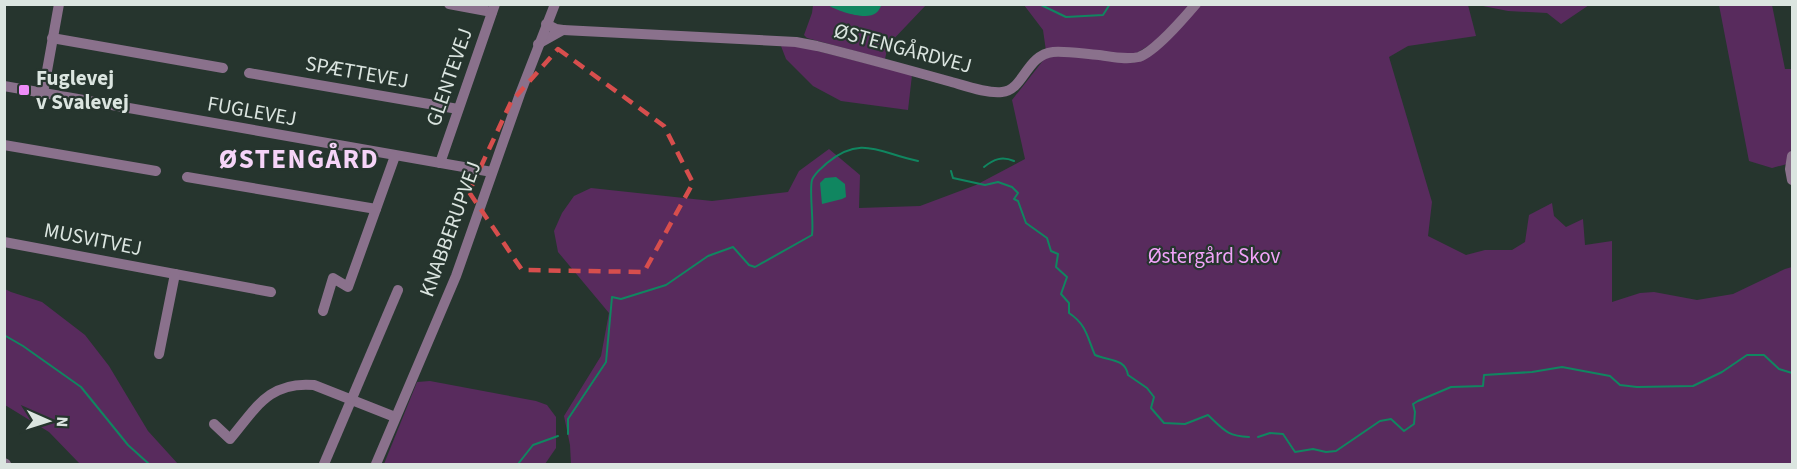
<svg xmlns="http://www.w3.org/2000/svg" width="1797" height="469" font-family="'Source Sans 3',sans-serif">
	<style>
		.green { fill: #582b5d }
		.water { fill: #108660 }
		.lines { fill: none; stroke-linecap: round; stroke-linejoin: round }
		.stream { stroke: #108660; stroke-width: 2 }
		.minor { stroke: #8a718c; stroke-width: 10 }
		.marked { fill: none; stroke: #d74e4d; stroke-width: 4.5; stroke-dasharray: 12 8; stroke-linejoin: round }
		.poi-dot { fill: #ee8cf8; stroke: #26352e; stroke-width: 2 }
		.labels { text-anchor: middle; stroke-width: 4.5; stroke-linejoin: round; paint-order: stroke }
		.street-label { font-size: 21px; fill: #dbe5e0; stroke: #26352e }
		.poi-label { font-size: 21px; font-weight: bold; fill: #dbe5e0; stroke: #26352e; text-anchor: start }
		.park-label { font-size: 21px; fill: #f1a3f9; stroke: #26352e }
		.district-label { font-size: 27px; font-weight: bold; letter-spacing: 1.5px; fill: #f6d4f8; stroke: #26352e }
	</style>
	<rect width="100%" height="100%" fill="#26352e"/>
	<g class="green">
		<path d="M813,5H926L888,45L885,59L807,38L804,35L812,13Z"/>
		<path d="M1024,5H1191L1153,43L1133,55L1046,51L1043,30Z"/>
		<path d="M1201,5H1468L1476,36L1408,46L1389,57L1432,202L1428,236L1466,255L1485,250H1512L1525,242L1529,215L1552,203L1554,216L1566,227L1583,219L1585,245L1612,241V302L1640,293L1654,292L1697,300L1733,294L1785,269L1792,267V464H571L570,445L564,416L601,356L609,313L558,252L554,231L562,213L574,196L591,188L712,201L788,192L799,171L829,149L860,175L859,208L920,206L976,185L1025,159L1012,100L1045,58L1068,55L1133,63Z"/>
		<path d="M1478,5L1589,4V5L1561,24L1547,13L1508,11Z"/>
		<path d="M1719,5H1772L1785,69H1792V146L1787,164L1772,168L1749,161Z"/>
		<path d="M790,44L912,75L908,110L841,101L813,86L786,59L781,46Z"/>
		<path d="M5,289L11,292L42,302L85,335L109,366L148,431L178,464H80L49,432L5,405Z"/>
		<path d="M430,381L536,401L547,405L556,417V448L545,464H384L417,382Z"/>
	</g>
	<g class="water">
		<path d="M828,5H882C880,7 879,11 876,13C867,21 837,11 828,5Z"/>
		<path d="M836,177L845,184L846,197L842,199L822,204L820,183L825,178Z"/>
	</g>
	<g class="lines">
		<g class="stream">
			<path d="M1039,4L1066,17L1103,15L1110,4"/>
			<path d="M984,167C994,159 1002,156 1014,161"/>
			<path d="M951,171L953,178L985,185L998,182L1012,187L1018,193L1014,199L1018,201L1026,223L1047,238L1051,251L1058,254L1056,267L1067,277L1061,294L1069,303V313C1087,325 1087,337 1095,355C1109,361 1125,358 1128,375L1147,388L1154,397L1151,408L1164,423L1185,424L1208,415C1224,430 1227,436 1249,437"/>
			<path d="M4,335L23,346L81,387L128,445L149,464"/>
			<path d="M568,434V419L606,362L612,297L621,299L666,285L708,256L733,247L749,265L755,267L812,235C814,221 809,191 812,180C815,172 822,168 827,163C862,134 881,154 918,161"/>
			<path d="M1258,437L1270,433L1283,434L1295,452L1313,449L1326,452L1336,451L1380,421L1391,419L1404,431L1414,424L1415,412L1413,404L1418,401L1451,387L1483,386L1484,375L1532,372L1562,367L1610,376L1620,385L1637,387L1693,386L1722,372L1747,355H1764L1779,369L1792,373"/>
			<path d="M518,464L533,445L558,436"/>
		</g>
		<g class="minor">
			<path d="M449,4L492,12"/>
			<path d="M563,30L796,42L817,46C861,57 905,69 948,81C963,85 987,94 1002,92C1024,90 1026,55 1053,52C1068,51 1084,54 1099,55C1112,57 1126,60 1139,57C1156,51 1183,19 1196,4"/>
			<path d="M52,38L223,68"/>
			<path d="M538,44L563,30L556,29L546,24"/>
			<path d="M249,73L458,109"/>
			<path d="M4,86L492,172"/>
			<path d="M43,93L59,4"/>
			<path d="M4,145L156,171"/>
			<path d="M1792,156L1790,169L1792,180"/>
			<path d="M440,163L495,4"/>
			<path d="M187,177L376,209"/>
			<path d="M4,242L271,292"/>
			<path d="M323,311L333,278L348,287L395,156"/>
			<path d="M159,354L175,274"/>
			<path d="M214,424L230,439C256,408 269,381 314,385L395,417"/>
			<path d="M4,463L6,464"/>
			<path d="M324,464L398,290"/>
			<path d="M376,464L456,276L520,94L555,4"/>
		</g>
	</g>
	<path class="marked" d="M558,49L664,126L693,183L644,272L522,270L469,192L511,102Z"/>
	<rect class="poi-dot" x="18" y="84" width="12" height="12" rx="3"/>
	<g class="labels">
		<g class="street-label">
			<text transform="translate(903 48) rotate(15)" y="7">ØSTENGÅRDVEJ</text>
			<text transform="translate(357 72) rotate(10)" y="7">SPÆTTEVEJ</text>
			<text transform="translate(449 77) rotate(-71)" y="7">GLENTEVEJ</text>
			<text transform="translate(252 111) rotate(10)" y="7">FUGLEVEJ</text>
			<text transform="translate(450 229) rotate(-70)" y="7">KNABBERUPVEJ</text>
			<text transform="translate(93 239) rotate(11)" y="7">MUSVITVEJ</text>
		</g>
		<g class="poi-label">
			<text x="36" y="85">Fuglevej<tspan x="36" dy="24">v Svalevej</tspan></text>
		</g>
		<g class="park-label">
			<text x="1214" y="263">Østergård Skov</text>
		</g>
		<g class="district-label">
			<text x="299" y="168">ØSTENGÅRD</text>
		</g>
	</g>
	<rect width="1797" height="469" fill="none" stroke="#dbe5e0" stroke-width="12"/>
	<g transform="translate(48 421) rotate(93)" stroke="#26352e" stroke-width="4.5" paint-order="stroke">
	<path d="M0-4.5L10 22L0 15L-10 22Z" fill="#dbe5e0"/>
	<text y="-9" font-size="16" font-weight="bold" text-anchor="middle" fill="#dbe5e0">N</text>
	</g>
</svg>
